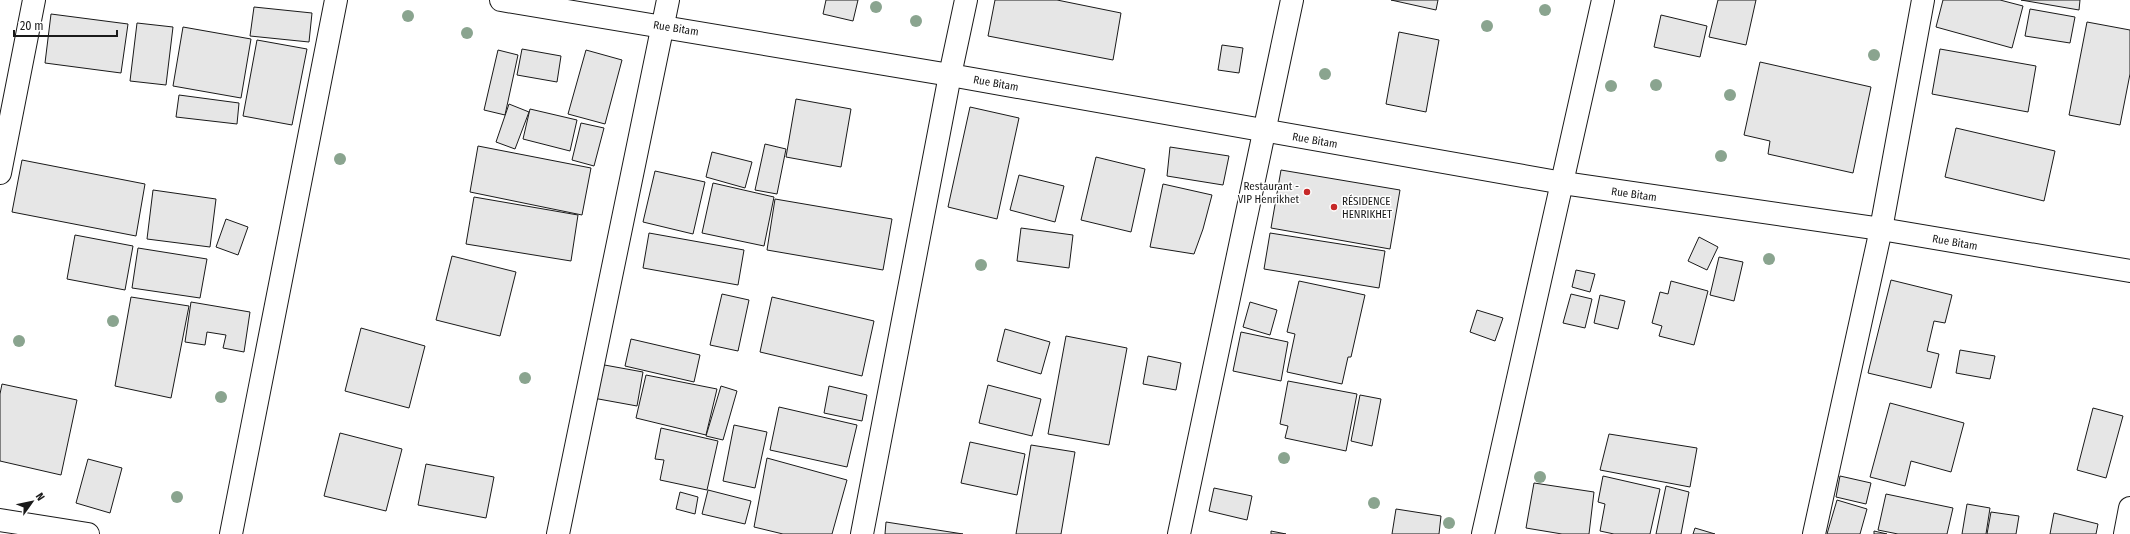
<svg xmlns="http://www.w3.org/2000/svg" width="2130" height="534" font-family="'Fira Sans Condensed',sans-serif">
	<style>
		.building { fill: #e6e6e6; stroke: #1a1a1a }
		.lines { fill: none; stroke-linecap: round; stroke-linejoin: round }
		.minor-casing { stroke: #1a1a1a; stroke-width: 24 }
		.minor { stroke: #fff; stroke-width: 22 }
		.tree { fill: #8aa48f }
		.poi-dot { fill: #c62828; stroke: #fff; stroke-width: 1.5 }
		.labels { text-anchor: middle; stroke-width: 3; stroke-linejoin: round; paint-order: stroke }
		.street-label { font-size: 11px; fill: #1a1a1a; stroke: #fff }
		.poi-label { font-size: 11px; fill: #1a1a1a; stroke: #fff; text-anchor: end }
	</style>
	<rect width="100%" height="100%" fill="#fff"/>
	<g class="building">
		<path d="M826,0H858L853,21L823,14Z"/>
		<path d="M995,0H1057L1121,13L1113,60L988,36Z"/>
		<path d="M1391,0H1438L1436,10Z"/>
		<path d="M1718,0H1756L1746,45L1709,37Z"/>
		<path d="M1943,0H2000L2023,6L2012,48L1936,27Z"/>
		<path d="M2021,0H2080L2079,10Z"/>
		<path d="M254,7L312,13L309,42L250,36Z"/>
		<path d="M2030,9L2075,17L2070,43L2025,36Z"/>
		<path d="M51,14L128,24L121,73L45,63Z"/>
		<path d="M1661,15L1707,26L1700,57L1654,47Z"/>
		<path d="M2087,22L2130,30V74L2120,125L2069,115Z"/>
		<path d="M137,23L173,27L166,85L130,81Z"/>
		<path d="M183,27L251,39L241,98L173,86Z"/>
		<path d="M1399,32L1439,40L1426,112L1386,104Z"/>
		<path d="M257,40L307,49L292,125L243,116Z"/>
		<path d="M1222,45L1243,48L1239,73L1218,70Z"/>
		<path d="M522,49L561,56L557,82L517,75Z"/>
		<path d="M1940,49L2036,66L2028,112L1932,94Z"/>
		<path d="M498,50L518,55L505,115L484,110Z"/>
		<path d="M586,50L622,60L605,124L568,114Z"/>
		<path d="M1760,62L1871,87L1853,173L1768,154L1770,141L1744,135Z"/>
		<path d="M179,95L239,103L237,124L176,117Z"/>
		<path d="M796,99L851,109L841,167L786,157Z"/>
		<path d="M509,104L529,112L515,149L496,142Z"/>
		<path d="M970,107L1019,118L997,219L948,207Z"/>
		<path d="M530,109L577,120L570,151L523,139Z"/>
		<path d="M581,123L604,128L594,166L572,160Z"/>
		<path d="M1956,128L2055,151L2044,201L1945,177Z"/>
		<path d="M765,144L786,149L777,194L755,190Z"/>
		<path d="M478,146L591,168L582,215L470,192Z"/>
		<path d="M1170,147L1229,156L1223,185L1167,176Z"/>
		<path d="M712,152L752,162L745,188L706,177Z"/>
		<path d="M1096,157L1145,169L1131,232L1081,220Z"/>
		<path d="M22,160L145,184L136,236L12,212Z"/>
		<path d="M1281,170L1400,190L1390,249L1271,228Z"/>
		<path d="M655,171L705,182L693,234L643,222Z"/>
		<path d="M1019,175L1064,186L1055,222L1010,210Z"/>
		<path d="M713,183L774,197L764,246L702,233Z"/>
		<path d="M1163,184L1212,195L1203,229L1194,254L1150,247Z"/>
		<path d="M153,190L216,199L210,247L147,239Z"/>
		<path d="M474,197L578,215L571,261L466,244Z"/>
		<path d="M775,199L892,219L883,270L767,250Z"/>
		<path d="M226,219L248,227L238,255L216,247Z"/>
		<path d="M1021,228L1073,235L1069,268L1017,261Z"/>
		<path d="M649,233L744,250L738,285L643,268Z"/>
		<path d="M1270,233L1385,251L1379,288L1264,269Z"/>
		<path d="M75,235L133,246L125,290L67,279Z"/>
		<path d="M1699,237L1718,247L1707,270L1688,261Z"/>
		<path d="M138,248L207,259L200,298L132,288Z"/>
		<path d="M452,256L516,272L500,336L436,320Z"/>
		<path d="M1719,257L1743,262L1734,301L1710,295Z"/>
		<path d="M1576,270L1595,274L1590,292L1572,287Z"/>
		<path d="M1891,280L1952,295L1945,323L1934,321L1927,351L1939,354L1931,388L1868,373Z"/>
		<path d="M1299,281L1365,295L1351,357H1348L1342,384L1287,372L1295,334L1287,332Z"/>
		<path d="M1671,281L1708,291L1694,345L1659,336L1662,326L1652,323L1660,292L1668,294Z"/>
		<path d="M722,294L749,300L738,351L710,345Z"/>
		<path d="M1571,294L1592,299L1585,328L1563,323Z"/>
		<path d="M1600,295L1625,301L1618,329L1594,323Z"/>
		<path d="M131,297L189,306L171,398L115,386Z"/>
		<path d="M772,297L874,321L862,376L760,352Z"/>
		<path d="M191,302L250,312L244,352L223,348L226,335L207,332L205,345L185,342Z"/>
		<path d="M1250,302L1277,310L1270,335L1243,327Z"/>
		<path d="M1477,310L1503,318L1495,341L1470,332Z"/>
		<path d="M361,328L425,346L409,408L345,391Z"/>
		<path d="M1005,329L1050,342L1041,374L997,361Z"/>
		<path d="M1241,332L1288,342L1281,381L1233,371Z"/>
		<path d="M1066,336L1127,348L1109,445L1048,434Z"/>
		<path d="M631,339L700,355L694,382L625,366Z"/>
		<path d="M1960,350L1995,356L1990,379L1956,373Z"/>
		<path d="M1148,356L1181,363L1176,390L1143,384Z"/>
		<path d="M599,364L643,372L637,406L593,398Z"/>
		<path d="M646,375L717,389L706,435L636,418Z"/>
		<path d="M1288,381L1357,394L1346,451L1285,438L1288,426L1280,424Z"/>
		<path d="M2,384L77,400L61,475L0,461V394Z"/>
		<path d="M988,385L1041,399L1032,436L979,423Z"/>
		<path d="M721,386L737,391L723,440L706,436Z"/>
		<path d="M829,386L867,395L862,421L824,413Z"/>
		<path d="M1360,395L1381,399L1372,446L1351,441Z"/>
		<path d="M1890,403L1964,423L1951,472L1911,461L1905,486L1870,477Z"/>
		<path d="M779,407L857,425L847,467L770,450Z"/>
		<path d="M2093,408L2123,416L2106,478L2077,470Z"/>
		<path d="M734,425L767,432L755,488L723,481Z"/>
		<path d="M661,428L718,441L707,490L660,480L664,460L655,459Z"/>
		<path d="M340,433L402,449L386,511L324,496Z"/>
		<path d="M1609,434L1697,448L1690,487L1600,470Z"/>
		<path d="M970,442L1025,454L1017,495L961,483Z"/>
		<path d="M1031,445L1075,452L1061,534H1016Z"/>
		<path d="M767,458L847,480L832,534H783L754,527Z"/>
		<path d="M88,459L122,468L110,513L76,503Z"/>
		<path d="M426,464L494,477L486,518L418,505Z"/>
		<path d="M1603,476L1660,489L1650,534H1614L1600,531L1605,504L1598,502Z"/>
		<path d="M1840,476L1871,483L1866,504L1836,497Z"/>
		<path d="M1534,483L1594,492L1589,534H1562L1526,528Z"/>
		<path d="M1666,486L1689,492L1681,534H1656Z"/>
		<path d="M1214,488L1252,496L1247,520L1209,511Z"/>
		<path d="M708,490L751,501L745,524L702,514Z"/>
		<path d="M680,492L698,497L695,514L676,509Z"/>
		<path d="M1886,494L1953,508L1947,534H1898L1878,530Z"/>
		<path d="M1837,500L1867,509L1860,534H1827Z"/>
		<path d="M1967,504L1990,508L1986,534H1962Z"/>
		<path d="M1396,509L1441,516L1439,534H1392Z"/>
		<path d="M1991,512L2019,516L2016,534H1987Z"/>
		<path d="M2054,513L2098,524L2096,534H2050Z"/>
		<path d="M886,522L963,534H885Z"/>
		<path d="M1695,528L1715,534H1693Z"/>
		<path d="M1271,531L1286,534H1271Z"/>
		<path d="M1874,531L1887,534H1874Z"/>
	</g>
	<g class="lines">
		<defs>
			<g id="minor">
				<path d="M501,0L950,75L1563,183L1881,229L2130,271"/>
				<path d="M0,173L34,0"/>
				<path d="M0,520L88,534"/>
				<path d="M231,534L336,0"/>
				<path d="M558,534L668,0"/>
				<path d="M862,534L950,75L966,0"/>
				<path d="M1179,534L1292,0"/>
				<path d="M1483,534L1603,0"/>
				<path d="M1814,534L1881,229L1923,0"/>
				<path d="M2125,534L2130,508"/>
			</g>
		</defs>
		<use href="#minor" class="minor-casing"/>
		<use href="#minor" class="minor"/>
	</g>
	<g class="tree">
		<circle cx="876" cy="7" r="6"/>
		<circle cx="1545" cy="10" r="6"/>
		<circle cx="408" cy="16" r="6"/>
		<circle cx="916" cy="21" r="6"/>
		<circle cx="1487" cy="26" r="6"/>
		<circle cx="467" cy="33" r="6"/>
		<circle cx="1874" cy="55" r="6"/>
		<circle cx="1325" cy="74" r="6"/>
		<circle cx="1656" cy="85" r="6"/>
		<circle cx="1611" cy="86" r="6"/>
		<circle cx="1730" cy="95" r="6"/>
		<circle cx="1721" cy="156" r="6"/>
		<circle cx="340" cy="159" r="6"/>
		<circle cx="1769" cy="259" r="6"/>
		<circle cx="981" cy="265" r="6"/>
		<circle cx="113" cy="321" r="6"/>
		<circle cx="19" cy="341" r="6"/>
		<circle cx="525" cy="378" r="6"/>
		<circle cx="221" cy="397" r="6"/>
		<circle cx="1284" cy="458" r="6"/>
		<circle cx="1540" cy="477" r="6"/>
		<circle cx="177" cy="497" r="6"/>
		<circle cx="1374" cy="503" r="6"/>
		<circle cx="1449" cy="523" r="6"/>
	</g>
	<g class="poi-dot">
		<circle cx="1307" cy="192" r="4"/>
		<circle cx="1334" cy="207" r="4"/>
	</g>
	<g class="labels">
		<g class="street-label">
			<text transform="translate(676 28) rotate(9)" y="4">Rue Bitam</text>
			<text transform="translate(996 83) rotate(10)" y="4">Rue Bitam</text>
			<text transform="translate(1315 140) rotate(10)" y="4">Rue Bitam</text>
			<text transform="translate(1634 194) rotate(8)" y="4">Rue Bitam</text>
			<text transform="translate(1955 242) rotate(10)" y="4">Rue Bitam</text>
		</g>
		<g class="poi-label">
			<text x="1299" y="190">Restaurant -<tspan x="1299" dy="13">VIP Henrikhet</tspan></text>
			<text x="1342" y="205" text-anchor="start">RÉSIDENCE<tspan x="1342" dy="13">HENRIKHET</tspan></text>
		</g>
	</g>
	<g transform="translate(32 502) rotate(57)" stroke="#ffffff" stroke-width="3" paint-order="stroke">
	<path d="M0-3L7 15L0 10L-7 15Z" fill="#1a1a1a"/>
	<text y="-6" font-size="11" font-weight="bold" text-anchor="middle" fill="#1a1a1a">N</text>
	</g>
	<path d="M14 30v6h103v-6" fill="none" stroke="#1a1a1a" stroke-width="2"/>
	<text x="20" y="30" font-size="12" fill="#1a1a1a" stroke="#ffffff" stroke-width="3" paint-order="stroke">20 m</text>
</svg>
